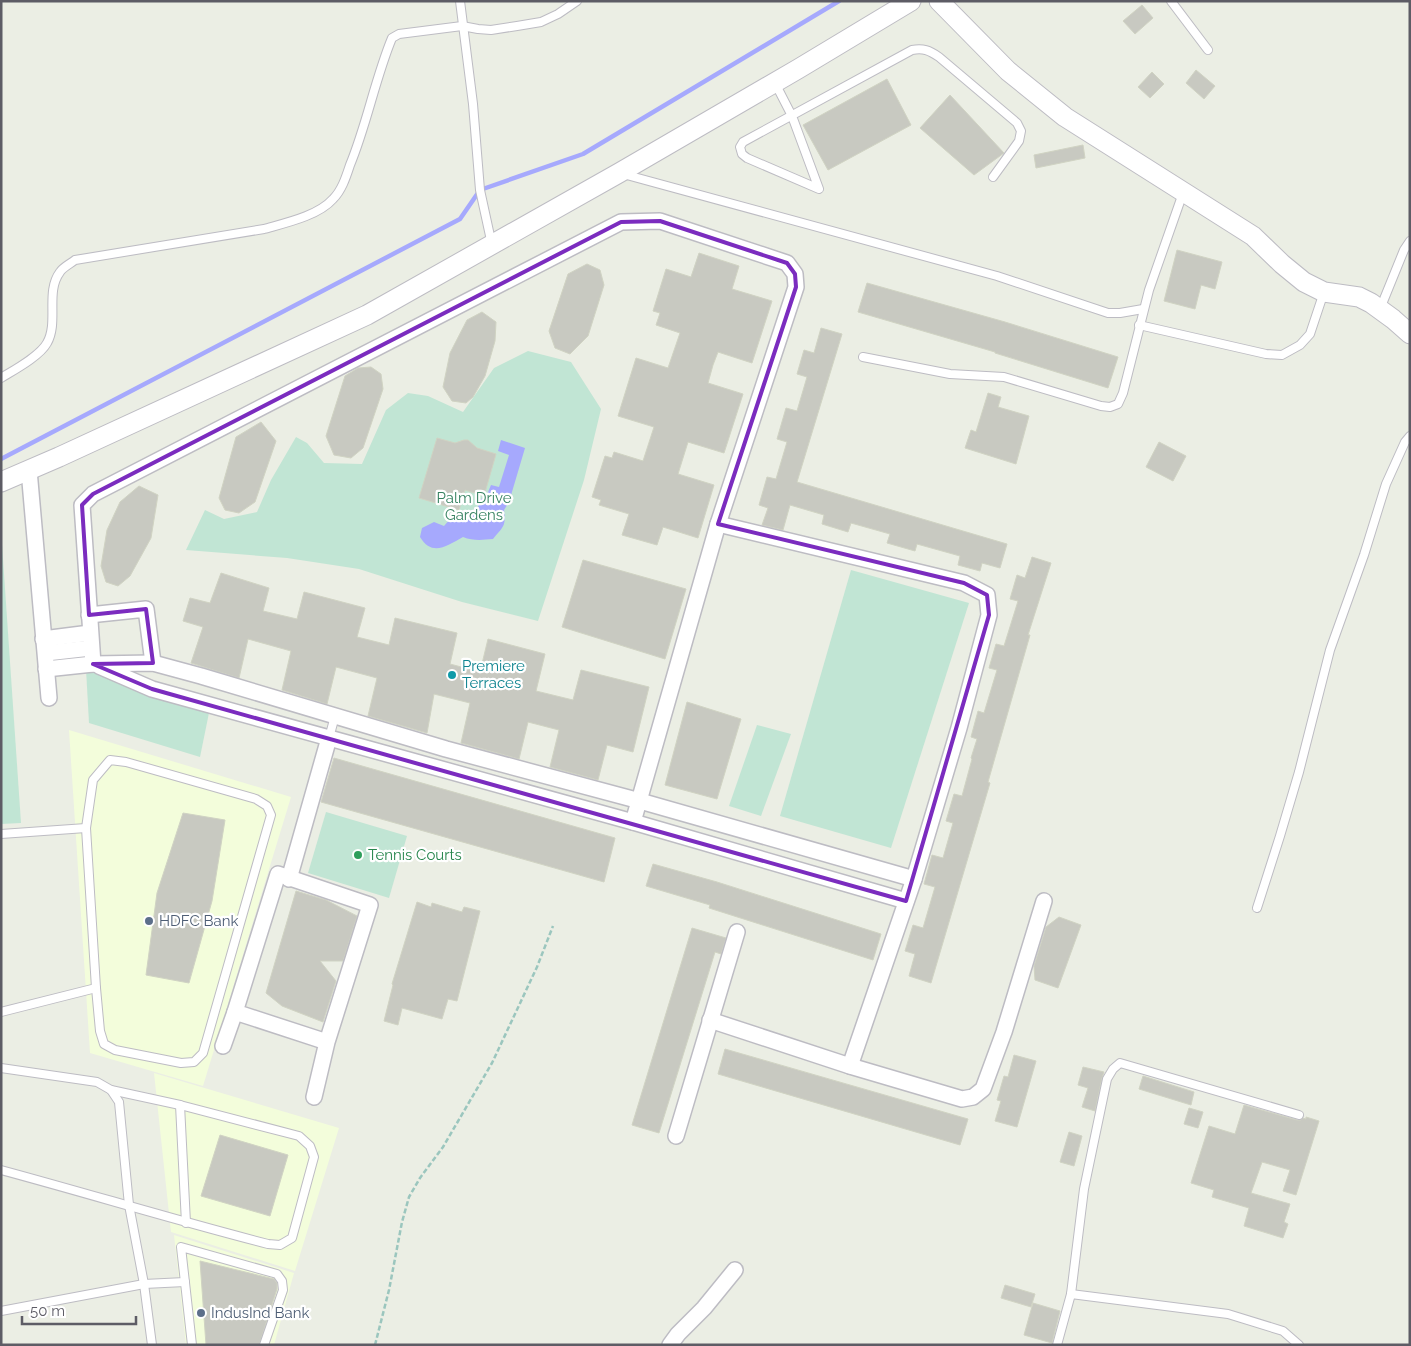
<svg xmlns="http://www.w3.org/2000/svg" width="1411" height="1346" font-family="Raleway,sans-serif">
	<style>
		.commercial { fill: #f3fddb }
		.green { fill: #c1e5d4 }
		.water { fill: #a6a9fd }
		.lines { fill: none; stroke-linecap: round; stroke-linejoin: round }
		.stream { stroke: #a6a9fd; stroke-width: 4.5 }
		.building { fill: #c8c9c1; stroke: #d0d3c3 }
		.service-casing { stroke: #bdbcc3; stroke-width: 10 }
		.minor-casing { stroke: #bdbcc3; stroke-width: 18 }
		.tertiary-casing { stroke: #bdbcc3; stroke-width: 21 }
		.path { stroke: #9bc6be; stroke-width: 2.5; stroke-dasharray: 5 2.5; stroke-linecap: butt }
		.service { stroke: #fff; stroke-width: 8 }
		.minor { stroke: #fff; stroke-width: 15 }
		.tertiary { stroke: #fff; stroke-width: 19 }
		.marked { fill: none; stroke: #7b2cbf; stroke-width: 4; stroke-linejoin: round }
		.culture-dot { fill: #0f9aa8; stroke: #fff; stroke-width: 2 }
		.leisure-dot { fill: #2e9e5b; stroke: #fff; stroke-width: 2 }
		.service-dot { fill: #5c6f8a; stroke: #fff; stroke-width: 2 }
		.labels { text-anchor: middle; stroke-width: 4.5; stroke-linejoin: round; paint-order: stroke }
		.park-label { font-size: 15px; fill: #368261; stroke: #fff }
		.culture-label { font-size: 15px; fill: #0d838f; stroke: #fff; text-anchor: start }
		.leisure-label { font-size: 15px; fill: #27864d; stroke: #fff; text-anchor: start }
		.service-label { font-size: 15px; fill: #4e5e75; stroke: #fff; text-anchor: start }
	</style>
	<rect width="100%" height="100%" fill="#ebeee4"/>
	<g class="commercial">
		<path d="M69,730L291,797L203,1086L90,1053Z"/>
		<path d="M154,1073L339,1128L295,1271L171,1232Z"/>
		<path d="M174,1235L294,1273L274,1345H186Z"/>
	</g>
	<g class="green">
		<path d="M528,351L571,362L601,409L584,480L538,621L462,602L359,569L287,558L186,550L205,510L224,519L257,512L271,480L296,437L307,443L324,463L362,464L386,410L408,393L428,396L463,412L494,368Z"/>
		<path d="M1,530L21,823L1,824Z"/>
		<path d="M851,570L969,603L891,848L780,816Z"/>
		<path d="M86,669L211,703L200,757L89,723Z"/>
		<path d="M757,725L791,734L761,816L729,806Z"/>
		<path d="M326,812L407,836L389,898L308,873Z"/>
	</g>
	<path class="water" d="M501,440L525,448L509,502L504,510C506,528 503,526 493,539C482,540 473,541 463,537C447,546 432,557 420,537L422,528L434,522L444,526C452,516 459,509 472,511L478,507L481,499L486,497L491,485L499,487L509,455L498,451Z"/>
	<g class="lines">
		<path class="stream" d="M1,459L460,219L480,190L583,154L839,1"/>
	</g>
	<g class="building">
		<path d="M1142,5L1153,18L1135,34L1123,21Z"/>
		<path d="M1196,70L1215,86L1204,99L1186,83Z"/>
		<path d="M1152,72L1164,84L1150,98L1138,87Z"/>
		<path d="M887,79L911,125L828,170L803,125Z"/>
		<path d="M950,95L1004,153L974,175L920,128Z"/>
		<path d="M1083,145L1085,158L1036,168L1034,155Z"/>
		<path d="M1177,250L1222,262L1215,289L1201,285L1195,309L1164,301Z"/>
		<path d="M699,253L739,266L732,289L772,301L752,363L718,352L713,365L708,383L743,394L724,453L688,442L678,474L714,485L698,538L663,527L657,545L622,535L629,514L599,505L601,500L592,497L605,456L612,458L614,452L643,461L654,427L618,416L636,358L668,368L680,333L656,325L660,313L653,311L666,269L691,277Z"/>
		<path d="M587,264L600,270L604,285L588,336L570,354L555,348L549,331L568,274Z"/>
		<path d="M867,283L1005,322L1118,357L1108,388L995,353V352L858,312Z"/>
		<path d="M482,312L496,322L495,341L485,376L473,397L466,403L452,401L443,387L450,353L467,320Z"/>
		<path d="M821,328L842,334L797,482L1007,544L1000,568L982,563L980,571L958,565L960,556L917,544L915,551L887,543L890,534L851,523L848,532L822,524L824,515L790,505L783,530L762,525L768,508L759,505L767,477L776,479L787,442L777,439L786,408L797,411L807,377L797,374L804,350L814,353Z"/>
		<path d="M371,367L381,374L383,389L363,448L351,458L334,455L326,436L345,376L358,368Z"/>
		<path d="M988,393L1001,397L998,407L1029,416L1016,464L965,448L971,430L976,432Z"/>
		<path d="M261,422L276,441L255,502L239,513L225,510L219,498L236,437Z"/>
		<path d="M437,438L455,443L464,440H468L477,448L496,454L484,496L465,490L459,510L419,498Z"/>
		<path d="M1159,442L1186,456L1173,481L1146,467Z"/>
		<path d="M139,486L158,495L151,538L130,576L118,586L106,582L101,566L107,530L120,502Z"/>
		<path d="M1032,557L1051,563L1028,635H1030L988,782L990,783L931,983L909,976L915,954L905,951L913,925L923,928L935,887L924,884L932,855L943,858L953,823L946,821L954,794L962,796L972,759L971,758L977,739L971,737L978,711L984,713L997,670L989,668L996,644L1004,646L1018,601L1010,599L1017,575L1025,578Z"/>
		<path d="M583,560L686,589L665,659L562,627Z"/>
		<path d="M221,573L269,588L263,611L297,619L304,592L365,608L357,637L389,645L395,618L457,633L450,664L480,672L488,639L545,654L536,691L573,700L581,670L649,687L633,752L607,745L598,780L550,767L559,730L528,722L519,759L461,743L470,703L434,694L427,733L368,716L377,678L336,667L327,704L282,690L291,651L248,639L239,678L191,663L203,627L183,621L190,598L210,603Z"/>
		<path d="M687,702L741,719L717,799L665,785Z"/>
		<path d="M334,758L615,838L604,882L321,802Z"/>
		<path d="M183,813L225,820L212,901L189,983L146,975L157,893Z"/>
		<path d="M653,864L717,882L881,934L873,960L709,908L710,905L646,886Z"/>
		<path d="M296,891L326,900L357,916L343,961H320L336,981L323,1022L282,1006L266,993Z"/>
		<path d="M417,902L431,907L432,903L462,912L464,907L480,911L457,1001L448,999L442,1019L402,1008L398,1025L384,1021L393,985L392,984Z"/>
		<path d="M1059,917L1081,925L1058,988L1035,980L1034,966L1046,927Z"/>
		<path d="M692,928L726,938L721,954L715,952L659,1133L632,1125Z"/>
		<path d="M725,1049L968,1119L960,1145L718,1074Z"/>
		<path d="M1014,1055L1036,1061L1017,1127L995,1121L1001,1101L997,1100L1004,1076L1008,1077Z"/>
		<path d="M1083,1067L1104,1072L1102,1078L1095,1111L1082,1107L1088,1088L1078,1085Z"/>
		<path d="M1143,1076L1194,1092L1191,1105L1139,1089Z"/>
		<path d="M1244,1105L1297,1120H1301L1303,1118L1306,1119V1117L1319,1121L1296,1195L1283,1191L1290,1170L1262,1162L1251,1193L1290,1204L1284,1222L1288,1224L1283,1238L1244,1226L1249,1208L1212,1197L1214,1190L1191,1183L1209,1126L1235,1134Z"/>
		<path d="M1189,1108L1203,1112L1198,1128L1184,1124Z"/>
		<path d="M1069,1132L1082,1136L1074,1166L1060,1162Z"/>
		<path d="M220,1135L288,1155L270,1216L201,1196Z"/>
		<path d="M200,1261L274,1279L277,1283V1289L259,1345H206Z"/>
		<path d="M1005,1285L1035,1294L1031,1307L1001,1298Z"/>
		<path d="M1033,1303L1060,1311L1052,1343L1024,1335Z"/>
	</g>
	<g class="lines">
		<defs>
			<g id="service">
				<path d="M460,1L473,104L480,190L492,245"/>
				<path d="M1171,1L1208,50"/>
				<path d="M775,83L792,116L819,189L747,158L742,154L740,147L743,142L912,50C923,48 929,50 939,57L1017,123L1021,131L1019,141L993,177"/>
				<path d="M623,174L997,276L1108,313H1120L1143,309"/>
				<path d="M1380,309L1404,250L1410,241"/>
				<path d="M1139,325L1266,354L1282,355L1300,345L1310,334L1324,292"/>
				<path d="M863,357L950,374L1004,377L1101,406L1110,407L1118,404L1123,393L1149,290L1183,193"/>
				<path d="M1,378C14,370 40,356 47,343C59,322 45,292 60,272C63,267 70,264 75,260L264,229C285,223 318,216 333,199C342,190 346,177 350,165C367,124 375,79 392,38L399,34L462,26L478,29L491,30L517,26L541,22L558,14L577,1"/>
				<path d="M329,738L335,716"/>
				<path d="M110,760L126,762L256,799L267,806L271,815L203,1053L194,1062L181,1063L115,1050L104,1044L100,1031L96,988L86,828L93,780Z"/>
				<path d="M1,834L86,828"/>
				<path d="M1257,908L1280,836L1299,772L1330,650L1364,555L1386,484L1405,442L1410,436"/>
				<path d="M1,1012L96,988"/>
				<path d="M1,1068L97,1082L111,1090L119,1102L129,1205L144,1284L152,1345"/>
				<path d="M180,1105L186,1223"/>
				<path d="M1,1170C90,1194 178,1221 268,1244L280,1245L292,1238L314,1157L310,1146L299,1136L180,1105L111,1090"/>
				<path d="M1071,1294L1228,1314L1283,1331L1299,1345"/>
				<path d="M1,1311L144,1284L185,1282"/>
				<path d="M192,1345L181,1247L277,1274L282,1281L283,1290L264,1345"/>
				<path d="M1057,1345L1071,1294L1084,1189L1107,1079L1113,1069L1120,1063L1299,1115"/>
			</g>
			<g id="minor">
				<path d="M29,470L49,698"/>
				<path d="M718,524L964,583L987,595L989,615L959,728L914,879L850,1066"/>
				<path d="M89,615L146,609L153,663"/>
				<path d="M43,639L90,633"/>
				<path d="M46,653L91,648"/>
				<path d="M93,664L82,505L93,494L621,222L660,221L787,263L795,274L796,287L718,524L633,822"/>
				<path d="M99,666L152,689L633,822L906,901"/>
				<path d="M46,669L93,664L153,663L201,676L446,749L640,801L914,879"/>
				<path d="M289,879L329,738"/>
				<path d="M710,1020L850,1066L962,1099L973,1097L983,1089L1004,1032L1044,901"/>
				<path d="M223,1046L235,1012"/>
				<path d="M314,1097L327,1042L370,905L278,874L235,1012L327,1042"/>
				<path d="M676,1136L737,932"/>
				<path d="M670,1345L678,1334L704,1308L735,1270"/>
			</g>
			<g id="tertiary">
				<path d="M939,1L1008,71L1065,117L1253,236L1282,264L1304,282L1324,292L1359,297L1371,303L1393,319L1410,334"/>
				<path d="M1,482L59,457L367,315L619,173L798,69L911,1"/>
			</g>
		</defs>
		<use href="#service" class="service-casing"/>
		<use href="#minor" class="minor-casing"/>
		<use href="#tertiary" class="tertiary-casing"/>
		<path class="path" d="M375,1345L389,1290L402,1222L409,1197L420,1178L443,1147L492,1063L537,967L553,926"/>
		<use href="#service" class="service"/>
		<use href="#minor" class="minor"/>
		<use href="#tertiary" class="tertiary"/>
	</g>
	<path class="marked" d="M660,221L787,263L795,274L796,287L718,524L964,583L987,595L989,615L906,901L152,689L93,664L153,663L146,609L89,615L82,505L93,494L621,222Z"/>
	<circle class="culture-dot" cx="452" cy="675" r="5"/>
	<circle class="leisure-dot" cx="358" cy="855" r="5"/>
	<g class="service-dot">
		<circle cx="149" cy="921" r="5"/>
		<circle cx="201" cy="1313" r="5"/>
	</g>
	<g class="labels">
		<g class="park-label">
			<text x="474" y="503">Palm Drive<tspan x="474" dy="17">Gardens</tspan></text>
		</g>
		<g class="culture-label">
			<text x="462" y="671">Premiere<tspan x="462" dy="17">Terraces</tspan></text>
		</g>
		<g class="leisure-label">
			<text x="368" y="860">Tennis Courts</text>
		</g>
		<g class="service-label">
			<text x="159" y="926">HDFC Bank</text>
			<text x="211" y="1318">IndusInd Bank</text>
		</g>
	</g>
	<rect width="1411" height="1346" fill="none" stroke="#5d5c65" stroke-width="5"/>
	<path d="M22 1316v8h114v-8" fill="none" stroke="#5d5c65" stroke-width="2.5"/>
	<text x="30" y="1316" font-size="15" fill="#5d5c65" stroke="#ffffff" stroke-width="4" paint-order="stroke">50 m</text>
</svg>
